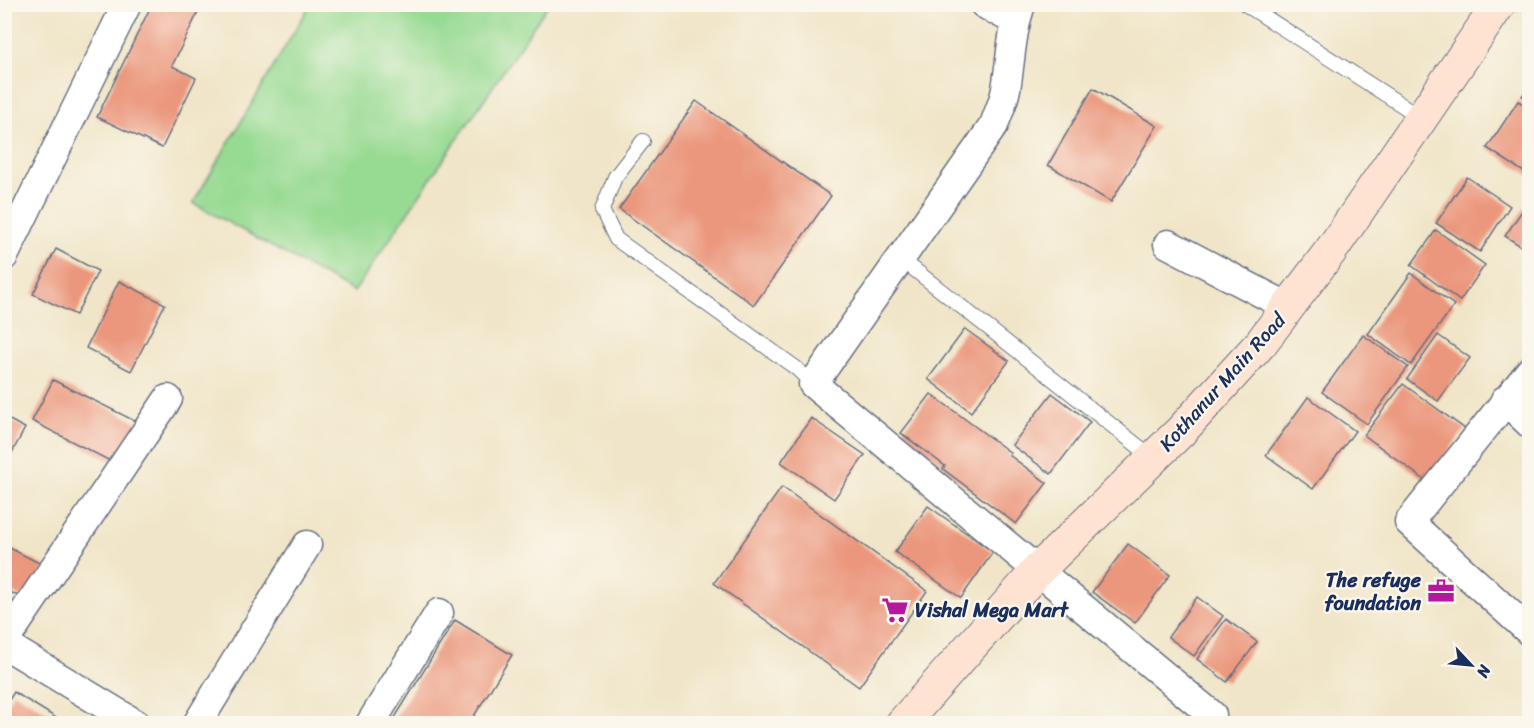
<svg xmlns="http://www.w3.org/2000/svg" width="1534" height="728" font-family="Sriracha,sans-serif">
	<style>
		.green { fill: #97da92; stroke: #598478; stroke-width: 1.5 }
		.building { fill: #eb977d }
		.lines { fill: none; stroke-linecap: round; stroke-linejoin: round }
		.lane-casing { stroke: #666f83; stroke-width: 16 }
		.street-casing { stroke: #666f83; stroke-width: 31 }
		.secondary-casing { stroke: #666f83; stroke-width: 35 }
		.lane { stroke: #fff; stroke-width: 14 }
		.street { stroke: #fff; stroke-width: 28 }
		.secondary { stroke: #fee3d2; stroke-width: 33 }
		.labels { text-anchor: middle; stroke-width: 4.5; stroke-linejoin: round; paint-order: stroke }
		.street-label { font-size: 20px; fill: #1b2f5e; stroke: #fbf7ec }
		.poi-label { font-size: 20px; font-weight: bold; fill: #1b2f5e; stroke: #fbf7ec; text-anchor: end }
	</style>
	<rect width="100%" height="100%" fill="#fbf7ec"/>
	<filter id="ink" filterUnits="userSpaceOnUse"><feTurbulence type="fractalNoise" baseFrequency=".0167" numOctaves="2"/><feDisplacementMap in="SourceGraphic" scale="12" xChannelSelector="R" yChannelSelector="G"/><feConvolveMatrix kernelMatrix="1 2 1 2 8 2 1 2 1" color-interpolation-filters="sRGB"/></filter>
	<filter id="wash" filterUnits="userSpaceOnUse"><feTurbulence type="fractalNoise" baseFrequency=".008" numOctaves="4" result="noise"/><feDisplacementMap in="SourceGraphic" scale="24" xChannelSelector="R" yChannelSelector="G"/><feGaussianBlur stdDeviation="1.35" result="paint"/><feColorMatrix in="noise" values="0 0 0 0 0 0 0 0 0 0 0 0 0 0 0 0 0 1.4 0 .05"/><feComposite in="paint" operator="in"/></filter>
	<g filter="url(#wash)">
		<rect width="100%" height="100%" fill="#f0e5c8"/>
		<path class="green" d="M310,5H548L354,292L193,203Z"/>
		<g id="blocks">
			<g class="building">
				<path d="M152,4H202L172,66L196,78L162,148L97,117Z"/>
				<path d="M1530,85V100L1522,96Z"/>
				<path d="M1093,88L1157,126L1111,202L1048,165Z"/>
				<path d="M696,101L831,196L754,305L619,209Z"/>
				<path d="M1518,101L1530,108V176L1487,148Z"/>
				<path d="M1467,177L1510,206L1480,252L1436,223Z"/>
				<path d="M1530,199V252L1505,236Z"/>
				<path d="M1436,230L1485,265L1460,301L1411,265Z"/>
				<path d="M56,249L98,271L76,315L33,294Z"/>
				<path d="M1411,273L1454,305L1411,365L1368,334Z"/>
				<path d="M119,281L165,304L131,371L86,348Z"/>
				<path d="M965,329L1009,361L971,412L928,379Z"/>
				<path d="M1363,335L1408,367L1367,424L1322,392Z"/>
				<path d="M1438,335L1470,358L1438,401L1407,379Z"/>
				<path d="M53,380L137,422L116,464L32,421Z"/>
				<path d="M1403,384L1465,429L1426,481L1364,435Z"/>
				<path d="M1052,393L1090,422L1051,474L1012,445Z"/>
				<path d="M931,394L1011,453L1009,455L1047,483L1016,524L943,469L945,466L901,433Z"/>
				<path d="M1308,397L1355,431L1313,489L1266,455Z"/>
				<path d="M4,417L25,428L4,468Z"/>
				<path d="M811,418L865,455L834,499L781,462Z"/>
				<path d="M782,487L927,591L859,687L714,583Z"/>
				<path d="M928,506L993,552L961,598L895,552Z"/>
				<path d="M1128,544L1170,575L1135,623L1092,592Z"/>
				<path d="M4,545L45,566L28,601L4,589Z"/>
				<path d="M1197,597L1223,616L1194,656L1168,637Z"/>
				<path d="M1226,619L1257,642L1227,682L1197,659Z"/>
				<path d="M455,620L512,655L469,724H391Z"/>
				<path d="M14,692L66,724H4V708Z"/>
			</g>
		</g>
	</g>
	<g filter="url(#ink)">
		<use href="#blocks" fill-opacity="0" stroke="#666f83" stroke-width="1.5"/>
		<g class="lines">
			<defs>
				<g id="lane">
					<path d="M1245,4L1422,118"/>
					<path d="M643,141L615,177L602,210L616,239L796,368L813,384"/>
					<path d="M901,259L1153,458"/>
				</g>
				<g id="street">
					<path d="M984,4L1015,21"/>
					<path d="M1021,4C1011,34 1011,59 1006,89C1004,101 998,113 994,125L813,384L1212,715"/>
					<path d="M1168,244L1288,307"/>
					<path d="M4,256L127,4"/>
					<path d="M1530,371L1409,522L1530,632"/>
					<path d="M1505,400L1530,424"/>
					<path d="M4,642L168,399"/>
					<path d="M4,644L136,724"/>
					<path d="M197,724L307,545"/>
					<path d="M370,724L439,613"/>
				</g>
				<path id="secondary" d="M902,724L1038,570L1181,431L1261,343L1332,249L1499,4"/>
			</defs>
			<use href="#lane" class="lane-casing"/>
			<use href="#street" class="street-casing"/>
			<use href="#secondary" class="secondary-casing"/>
			<use href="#lane" class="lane"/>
			<use href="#street" class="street"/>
			<use href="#secondary" class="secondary"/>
		</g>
	</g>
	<defs>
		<symbol id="office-bare" viewBox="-9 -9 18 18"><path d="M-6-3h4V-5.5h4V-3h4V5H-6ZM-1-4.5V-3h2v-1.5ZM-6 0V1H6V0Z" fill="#b5179e" stroke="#fbf7ec" stroke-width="2.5" paint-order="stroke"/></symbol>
		<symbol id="supermarket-bare" viewBox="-9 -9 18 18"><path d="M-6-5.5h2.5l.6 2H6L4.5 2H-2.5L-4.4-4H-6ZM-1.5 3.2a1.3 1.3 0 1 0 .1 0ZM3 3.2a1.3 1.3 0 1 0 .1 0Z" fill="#b5179e" stroke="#fbf7ec" stroke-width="2.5" paint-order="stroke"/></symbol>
	</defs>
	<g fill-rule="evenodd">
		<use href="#office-bare" x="1422" y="572" width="38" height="38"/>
		<use href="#supermarket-bare" x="876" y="591" width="38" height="38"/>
	</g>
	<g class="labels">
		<g class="street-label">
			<text transform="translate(1222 382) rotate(-48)" y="7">Kothanur Main Road</text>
		</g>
		<g class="poi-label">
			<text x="1421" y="587">The refuge<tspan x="1421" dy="23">foundation</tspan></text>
			<text x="915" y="617" text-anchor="start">Vishal Mega Mart</text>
		</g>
	</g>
	<rect width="1534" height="728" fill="none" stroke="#fbf7ec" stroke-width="24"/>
	<g transform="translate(1471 665) rotate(116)" stroke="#fbf7ec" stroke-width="4.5" paint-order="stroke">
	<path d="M0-4.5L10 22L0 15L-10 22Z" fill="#1b2f5e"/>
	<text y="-9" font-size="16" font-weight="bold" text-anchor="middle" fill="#1b2f5e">N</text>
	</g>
</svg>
